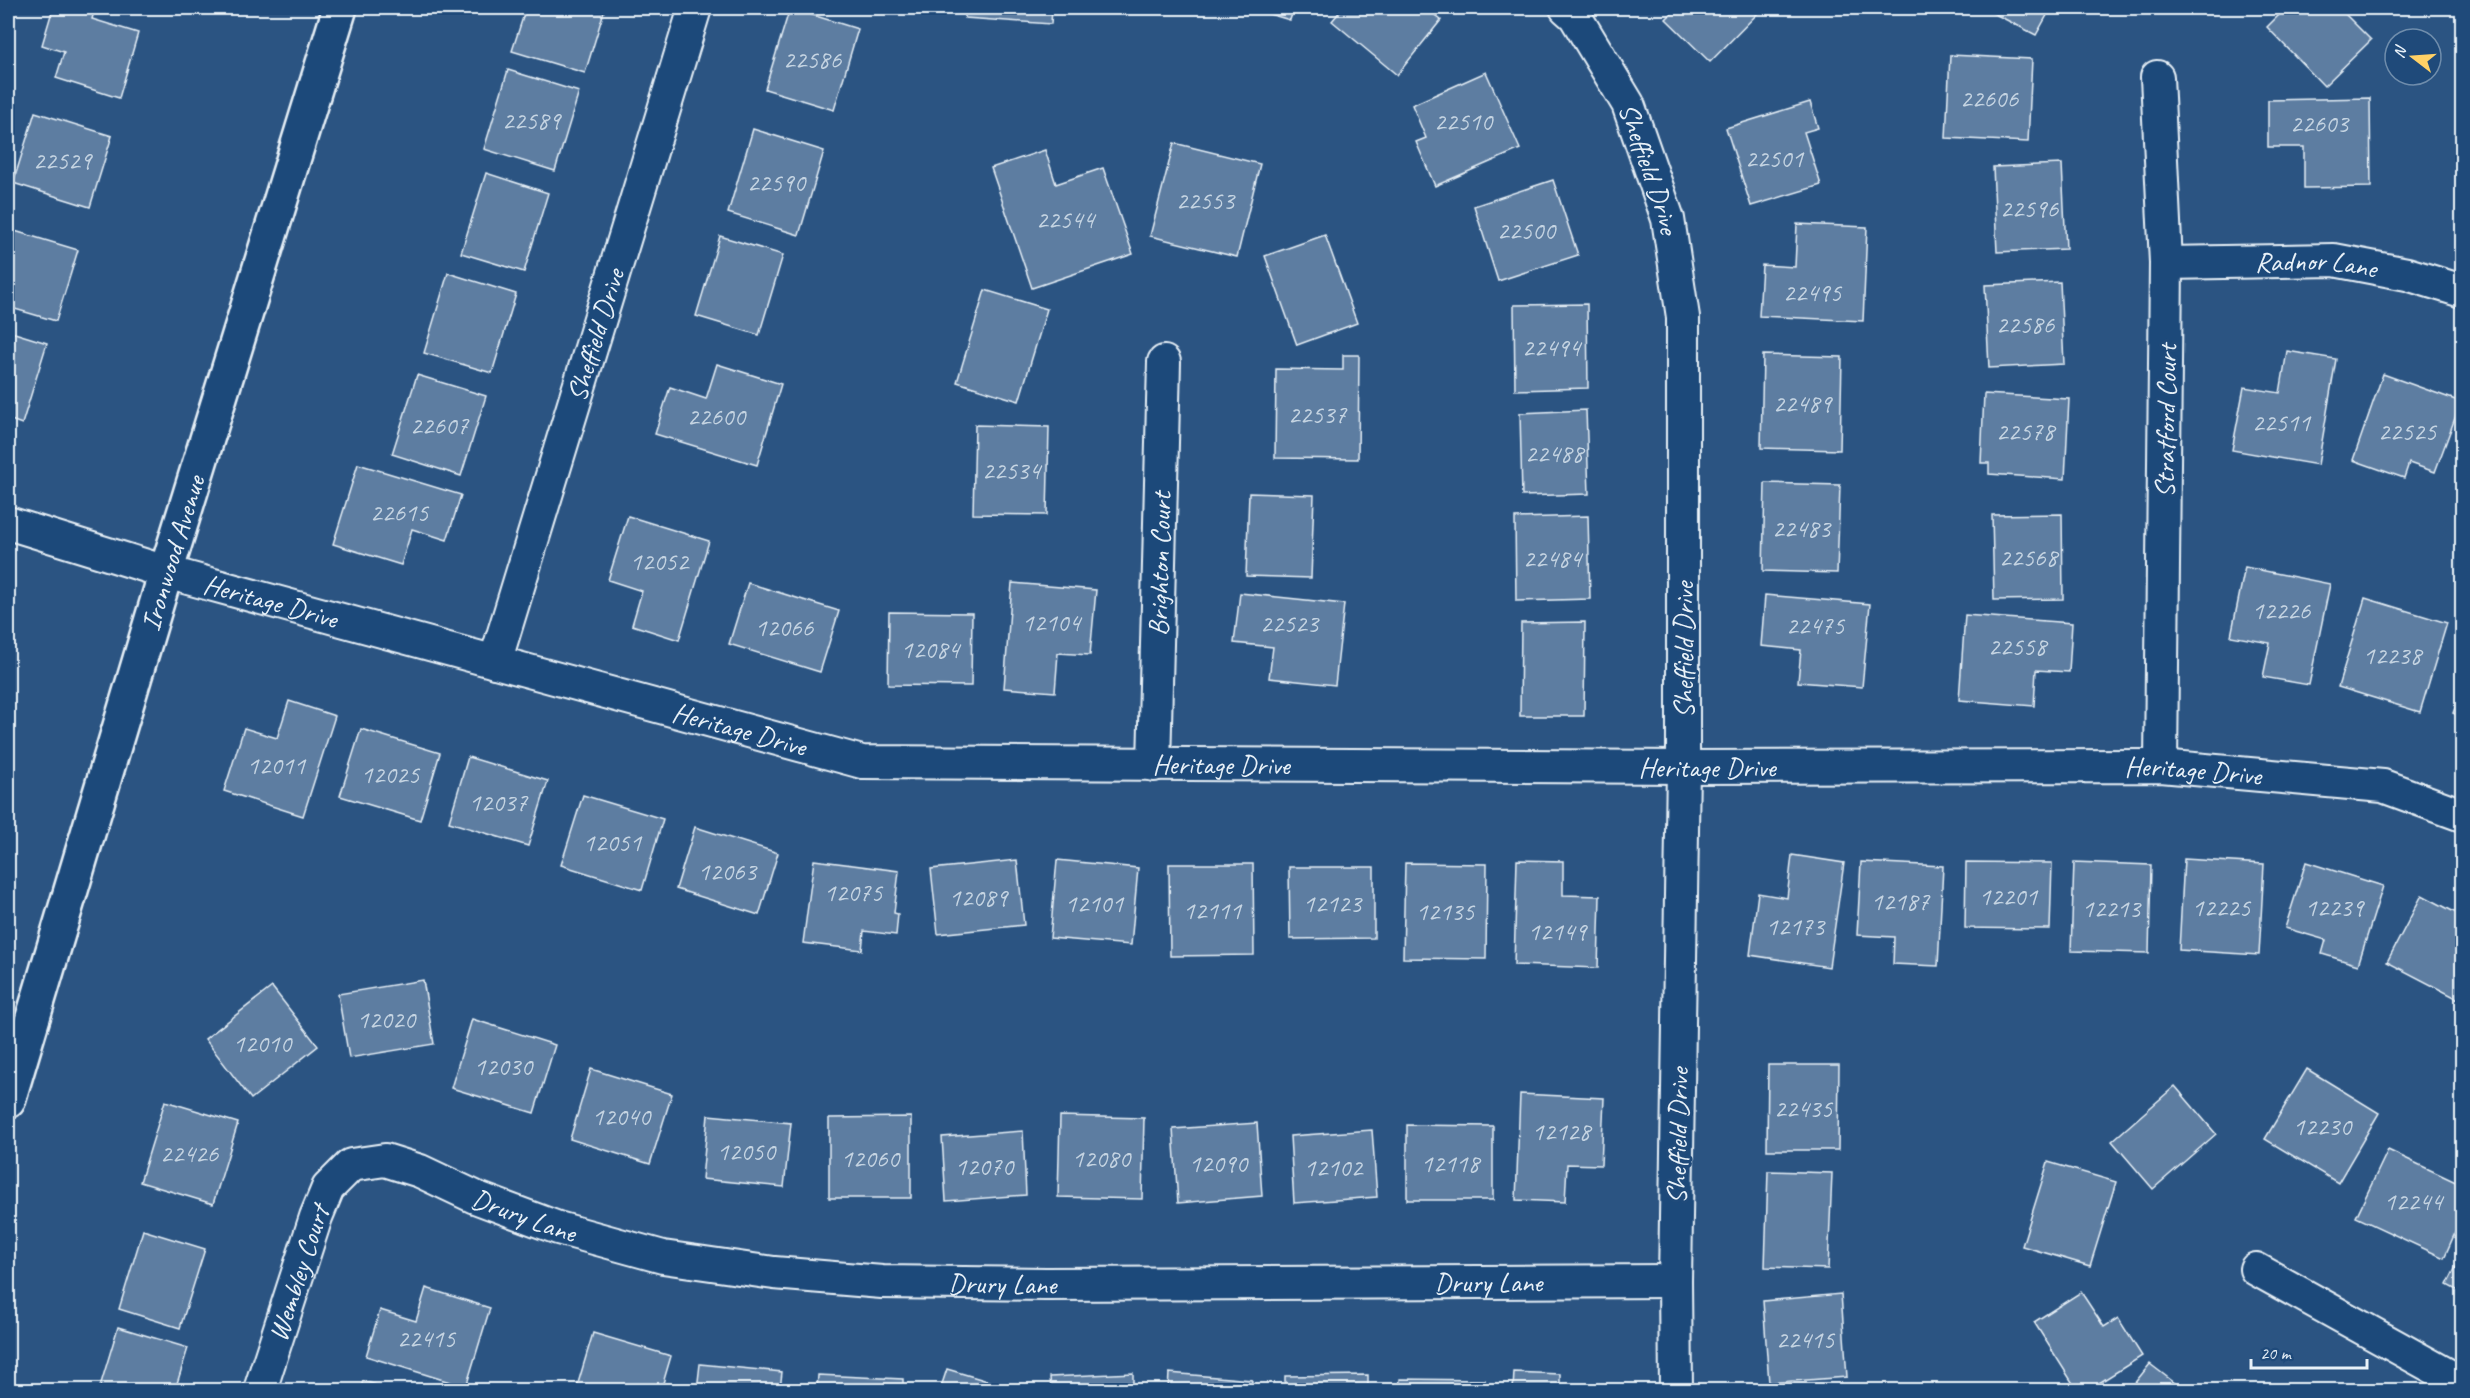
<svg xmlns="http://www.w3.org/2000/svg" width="2470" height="1398" font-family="Caveat,sans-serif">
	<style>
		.building { fill: #5d7da1; stroke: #e8f1f8; stroke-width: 1.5 }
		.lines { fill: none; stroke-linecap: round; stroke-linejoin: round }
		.minor-casing { stroke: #e8f1f8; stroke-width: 36 }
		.secondary-casing { stroke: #e8f1f8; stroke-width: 38 }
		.minor { stroke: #1f4a7a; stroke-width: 32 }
		.secondary { stroke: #1f4a7a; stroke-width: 33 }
		.labels { text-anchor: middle; stroke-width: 6; stroke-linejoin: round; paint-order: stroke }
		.number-label { font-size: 26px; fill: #c5d4e2 }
		.street-label { font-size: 28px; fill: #e8f1f8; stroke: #1f4a7a }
	</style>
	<rect width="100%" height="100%" fill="#2b5482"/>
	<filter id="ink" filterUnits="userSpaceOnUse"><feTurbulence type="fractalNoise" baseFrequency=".0167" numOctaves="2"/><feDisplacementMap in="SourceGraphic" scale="12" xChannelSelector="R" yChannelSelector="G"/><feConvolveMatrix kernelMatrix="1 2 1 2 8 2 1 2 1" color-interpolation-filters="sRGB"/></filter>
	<g filter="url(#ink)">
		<g class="building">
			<path d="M53,8H95L92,19L138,33L119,98L56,78L64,52L42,45Z"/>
			<path d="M526,8H605L585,73L512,51Z"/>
			<path d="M790,8L858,29L834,110L765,89Z"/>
			<path d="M965,8H1052L1051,24L965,18Z"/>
			<path d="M1249,8H1294L1290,20Z"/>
			<path d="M1343,8H1426L1441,20L1397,75L1332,21Z"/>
			<path d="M1677,8H1763L1710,62L1666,19Z"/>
			<path d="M1983,8H2051L2036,35Z"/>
			<path d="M2286,8H2339L2371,40L2324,86L2267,27Z"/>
			<path d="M1950,55L2032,59L2028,142L1946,138Z"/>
			<path d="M508,70L579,92L555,171L484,149Z"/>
			<path d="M1486,72L1520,149L1435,186L1416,142L1426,138L1412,105Z"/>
			<path d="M2370,98L2371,187L2304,188V147H2268V100Z"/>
			<path d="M1810,102L1818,128L1804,132L1821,185L1751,206L1726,128Z"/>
			<path d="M35,112L112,136L90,207L13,183Z"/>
			<path d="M753,129L824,151L799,235L728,213Z"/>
			<path d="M1174,143L1260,164L1237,257L1150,236Z"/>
			<path d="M1045,150L1056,184L1103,168L1133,254L1032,288L991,168Z"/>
			<path d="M2062,164L2066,249L1997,252L1993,167Z"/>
			<path d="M486,173L548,193L524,272L461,253Z"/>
			<path d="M1553,180L1578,255L1498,281L1474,206Z"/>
			<path d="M1797,224L1867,227L1863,321L1759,316L1762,265L1795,267Z"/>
			<path d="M8,229L78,250L56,321L8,307Z"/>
			<path d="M1325,235L1357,323L1297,345L1265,256Z"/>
			<path d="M720,236L783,255L759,335L696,316Z"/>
			<path d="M448,273L516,294L492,373L424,353Z"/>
			<path d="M2060,282L2064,364L1989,368L1985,285Z"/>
			<path d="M985,290L1047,309L1019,401L957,382Z"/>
			<path d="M1587,304L1588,388L1515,390L1514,305Z"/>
			<path d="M8,331L47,343L22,424L8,419Z"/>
			<path d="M2287,351L2336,359L2318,465L2232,450L2244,387L2280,393Z"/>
			<path d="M1343,355H1359L1358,459L1275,458L1276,369L1343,370Z"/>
			<path d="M1763,355L1842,357L1840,450L1761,448Z"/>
			<path d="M717,364L781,384L757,465L655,434L670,387L706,399Z"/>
			<path d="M2383,374L2461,402L2435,472L2409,463L2404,478L2353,460Z"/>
			<path d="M417,375L486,396L461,476L392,454Z"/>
			<path d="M1984,394L2069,399L2065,479L1989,474V463H1981Z"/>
			<path d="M1586,410L1589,494L1522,496L1520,413Z"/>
			<path d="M975,425L1049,427L1047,515L973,514Z"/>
			<path d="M358,464L461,495L447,540L412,529L401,565L333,544Z"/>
			<path d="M1765,483L1840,485L1837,573L1763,571Z"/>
			<path d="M1249,493L1314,495L1311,578L1246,576Z"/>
			<path d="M2062,514L2063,599L1994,600L1992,515Z"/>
			<path d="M628,516L709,541L679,640L632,625L642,591L608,580Z"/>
			<path d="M1588,516L1590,599L1516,601L1515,518Z"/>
			<path d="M2245,567L2330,584L2309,685L2263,677L2270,643L2231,636Z"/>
			<path d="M748,583L839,611L820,672L729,644Z"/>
			<path d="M1012,583L1096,590L1090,655L1058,653L1055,692L1004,688Z"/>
			<path d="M1240,593L1344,604L1335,685L1269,678L1273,647L1234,643Z"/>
			<path d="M1765,595L1870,604L1862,687L1798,682L1801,650L1761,646Z"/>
			<path d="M2365,598L2447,623L2420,712L2338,687Z"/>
			<path d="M889,612L972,613L971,686L888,685Z"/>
			<path d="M1965,615L2072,623L2069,672L2036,670L2034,706L1959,700Z"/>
			<path d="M1585,622L1584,716H1520L1521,623Z"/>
			<path d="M2462,690V717L2453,713Z"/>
			<path d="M289,701L335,716L303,816L224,791L244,728L277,738Z"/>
			<path d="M361,729L440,753L420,820L340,796Z"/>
			<path d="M468,757L548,781L528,846L449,822Z"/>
			<path d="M583,795L663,819L642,890L561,865Z"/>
			<path d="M695,827L778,853L759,915L676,889Z"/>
			<path d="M1792,855L1844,863L1829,967L1750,955L1758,893L1787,898Z"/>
			<path d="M2184,859L2264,864L2259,955L2179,950Z"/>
			<path d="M814,860L899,871L894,913L898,914L896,935L864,931L862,950L803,943Z"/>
			<path d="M1017,860L1024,925L938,934L931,869Z"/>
			<path d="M1057,860L1138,868L1131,945L1050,938Z"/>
			<path d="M1517,860L1563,861V895L1600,896L1598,968L1514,965Z"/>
			<path d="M1861,862L1943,866L1938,966L1893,964L1894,937L1857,935Z"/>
			<path d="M1966,862L2052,863L2050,929L1965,928Z"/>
			<path d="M2074,862L2151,865L2149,953L2071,951Z"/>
			<path d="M2306,862L2383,886L2358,965L2322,954L2326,940L2285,928Z"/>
			<path d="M1405,863L1487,864L1486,959L1403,958Z"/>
			<path d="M1169,864H1253L1254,955L1170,956Z"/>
			<path d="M1289,867H1374V938L1290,939Z"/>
			<path d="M2422,895L2462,916V1001L2387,962Z"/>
			<path d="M423,980L434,1044L349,1058L338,994Z"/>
			<path d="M272,987L318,1046L251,1099L205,1039Z"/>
			<path d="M472,1019L555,1045L534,1113L451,1088Z"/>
			<path d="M1768,1065H1839L1838,1150H1767Z"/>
			<path d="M591,1069L672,1094L650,1164L570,1139Z"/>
			<path d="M2307,1069L2379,1113L2338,1183L2265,1139Z"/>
			<path d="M2175,1086L2216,1134L2153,1189L2112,1141Z"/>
			<path d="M1520,1094L1604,1098L1601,1165L1567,1164L1565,1202L1516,1200Z"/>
			<path d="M165,1101L238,1123L213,1204L140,1182Z"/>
			<path d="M708,1115L791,1123L784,1187L702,1179Z"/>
			<path d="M1060,1116L1144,1118L1142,1199L1058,1197Z"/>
			<path d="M911,1117V1198H829V1118Z"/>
			<path d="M1257,1123L1262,1196L1178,1203L1173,1129Z"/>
			<path d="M1407,1125L1493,1126V1200H1407Z"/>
			<path d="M1372,1130L1377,1197L1294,1203L1290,1136Z"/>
			<path d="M1023,1131L1026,1195L946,1201L942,1137Z"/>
			<path d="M2388,1150L2462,1185V1217L2444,1258L2356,1217Z"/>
			<path d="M2048,1162L2116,1182L2090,1266L2022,1246Z"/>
			<path d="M1768,1171L1832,1173L1828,1269L1765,1267Z"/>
			<path d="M143,1230L205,1249L180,1328L119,1309Z"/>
			<path d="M2462,1255V1293L2447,1285Z"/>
			<path d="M426,1288L490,1308L466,1387L366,1356L380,1310L416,1321Z"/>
			<path d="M2081,1292L2104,1327L2118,1318L2142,1356L2088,1390H2077L2034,1322Z"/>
			<path d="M1841,1294L1847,1377L1769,1383L1763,1301Z"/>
			<path d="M118,1327L188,1348L175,1390H99Z"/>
			<path d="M593,1333L671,1356L661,1390H576Z"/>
			<path d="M700,1364L782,1372L780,1390H697Z"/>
			<path d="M2150,1364L2184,1390H2129Z"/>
			<path d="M947,1369L1018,1390H940Z"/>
			<path d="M1514,1372L1560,1374V1390H1513Z"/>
			<path d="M1133,1373V1390H1051L1050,1377Z"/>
			<path d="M1169,1373L1252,1380L1251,1390H1168Z"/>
			<path d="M818,1375L903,1379V1390H817Z"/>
			<path d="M1368,1375V1390H1285V1376Z"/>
			<path d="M1400,1379L1485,1380V1390H1399Z"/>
			<path d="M363,1381L394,1390H360Z"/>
		</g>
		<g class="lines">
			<defs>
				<g id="minor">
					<path id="s1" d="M1566,8L1575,16L1628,104L1668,219L1683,317V767L1675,1281L1676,1390"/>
					<path d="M2157,77L2166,263L2161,766"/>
					<path id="s2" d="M2166,263L2334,260L2407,274L2462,291"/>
					<path id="s3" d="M8,523L166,572L862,762L1683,767L2161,766L2383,786L2462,815"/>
					<path id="s4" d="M495,662L695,8"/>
					<path id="s5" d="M1154,765L1164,362"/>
					<path d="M2256,1269L2462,1383"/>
					<path id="s6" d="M260,1390L316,1217L328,1188L351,1165L385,1160L420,1171L475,1197L558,1228L663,1257L774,1273L882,1282L1046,1284L1675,1281"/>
				</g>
				<g id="secondary">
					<path id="s7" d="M8,1101L166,572L340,8"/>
				</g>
			</defs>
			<use href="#minor" class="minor-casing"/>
			<use href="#secondary" class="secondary-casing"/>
			<use href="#minor" class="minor"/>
			<use href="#secondary" class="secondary"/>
		</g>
	</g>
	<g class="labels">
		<g class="number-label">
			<text x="812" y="68">22586</text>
			<text x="1989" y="107">22606</text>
			<text x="531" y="129">22589</text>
			<text x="1463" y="130">22510</text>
			<text x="2319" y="132">22603</text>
			<text x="1774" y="167">22501</text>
			<text x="62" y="169">22529</text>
			<text x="776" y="191">22590</text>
			<text x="1205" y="209">22553</text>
			<text x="2029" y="217">22596</text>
			<text x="1065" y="228">22544</text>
			<text x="1526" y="239">22500</text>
			<text x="1812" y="301">22495</text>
			<text x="2025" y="333">22586</text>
			<text x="1551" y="356">22494</text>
			<text x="1802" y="412">22489</text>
			<text x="1317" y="423">22537</text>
			<text x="716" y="425">22600</text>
			<text x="2281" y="431">22511</text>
			<text x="439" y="434">22607</text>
			<text x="2025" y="440">22578</text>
			<text x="2407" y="440">22525</text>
			<text x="1554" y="462">22488</text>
			<text x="1011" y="479">22534</text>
			<text x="399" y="521">22615</text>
			<text x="1801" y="537">22483</text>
			<text x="2028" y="566">22568</text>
			<text x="1552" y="567">22484</text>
			<text x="659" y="570">12052</text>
			<text x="2281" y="619">12226</text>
			<text x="1051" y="631">12104</text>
			<text x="1289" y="632">22523</text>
			<text x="1815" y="634">22475</text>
			<text x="784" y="636">12066</text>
			<text x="2017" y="655">22558</text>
			<text x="930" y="658">12084</text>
			<text x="2392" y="664">12238</text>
			<text x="276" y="774">12011</text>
			<text x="390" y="783">12025</text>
			<text x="498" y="811">12037</text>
			<text x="612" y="851">12051</text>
			<text x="727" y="880">12063</text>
			<text x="853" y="901">12075</text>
			<text x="2008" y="905">12201</text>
			<text x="978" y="906">12089</text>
			<text x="1900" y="910">12187</text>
			<text x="1094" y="912">12101</text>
			<text x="1332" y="912">12123</text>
			<text x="2221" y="916">12225</text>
			<text x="2334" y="916">12239</text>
			<text x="2111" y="917">12213</text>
			<text x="1212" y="919">12111</text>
			<text x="1445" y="920">12135</text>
			<text x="1795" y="935">12173</text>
			<text x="1557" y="940">12149</text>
			<text x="386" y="1028">12020</text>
			<text x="262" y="1052">12010</text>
			<text x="503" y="1075">12030</text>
			<text x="1803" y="1117">22435</text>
			<text x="621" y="1125">12040</text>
			<text x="2322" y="1135">12230</text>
			<text x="1561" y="1140">12128</text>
			<text x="746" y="1160">12050</text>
			<text x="189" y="1162">22426</text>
			<text x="870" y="1167">12060</text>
			<text x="1101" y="1167">12080</text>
			<text x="1218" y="1172">12090</text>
			<text x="1450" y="1172">12118</text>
			<text x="984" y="1175">12070</text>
			<text x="1333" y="1176">12102</text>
			<text x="2413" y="1210">12244</text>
			<text x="426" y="1347">22415</text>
			<text x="1805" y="1348">22415</text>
		</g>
		<g class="street-label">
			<text dy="10" stroke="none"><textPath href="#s1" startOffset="183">Sheffield Drive</textPath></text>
			<text dy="10" stroke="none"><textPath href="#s2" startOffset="150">Radnor Lane</textPath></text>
			<text dy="10" stroke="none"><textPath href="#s4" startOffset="342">Sheffield Drive</textPath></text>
			<text transform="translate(2165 421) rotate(-89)" y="10">Stratford Court</text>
			<text dy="10" stroke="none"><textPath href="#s7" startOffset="572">Ironwood Avenue</textPath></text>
			<text dy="10" stroke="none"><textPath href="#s5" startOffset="201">Brighton Court</textPath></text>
			<text dy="10" stroke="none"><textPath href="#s3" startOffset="274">Heritage Drive</textPath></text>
			<text transform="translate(1683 650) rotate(-90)" y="10">Sheffield Drive</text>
			<text dy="10" stroke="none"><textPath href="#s3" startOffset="760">Heritage Drive</textPath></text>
			<text dy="10" stroke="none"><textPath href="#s3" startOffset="1246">Heritage Drive</textPath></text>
			<text dy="10" stroke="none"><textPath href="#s3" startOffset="1732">Heritage Drive</textPath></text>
			<text dy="10" stroke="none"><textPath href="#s3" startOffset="2218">Heritage Drive</textPath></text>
			<text transform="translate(1677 1136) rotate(-89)" y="10">Sheffield Drive</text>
			<text dy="10" stroke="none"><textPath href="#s6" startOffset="430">Drury Lane</textPath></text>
			<text dy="10" stroke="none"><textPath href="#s6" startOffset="123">Wembley Court</textPath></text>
			<text dy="10" stroke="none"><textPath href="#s6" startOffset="1402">Drury Lane</textPath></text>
			<text dy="10" stroke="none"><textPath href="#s6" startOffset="916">Drury Lane</textPath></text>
		</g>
	</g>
	<rect width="2470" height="1398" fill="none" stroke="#1f4a7a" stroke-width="30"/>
	<rect x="15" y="15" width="2440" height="1368" fill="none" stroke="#e8f1f8" stroke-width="2" filter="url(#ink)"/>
	<g transform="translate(2413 57) rotate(287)"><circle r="28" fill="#1f4a7a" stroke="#6f8dac" stroke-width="1.5"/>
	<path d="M0-4.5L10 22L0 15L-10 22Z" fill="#ffd166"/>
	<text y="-9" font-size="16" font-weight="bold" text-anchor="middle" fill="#e8f1f8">N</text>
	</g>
	<path d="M2251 1359v9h116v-9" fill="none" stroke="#e8f1f8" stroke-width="3"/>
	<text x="2260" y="1359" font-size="18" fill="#e8f1f8" stroke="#1f4a7a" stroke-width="4.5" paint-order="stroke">20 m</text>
</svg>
